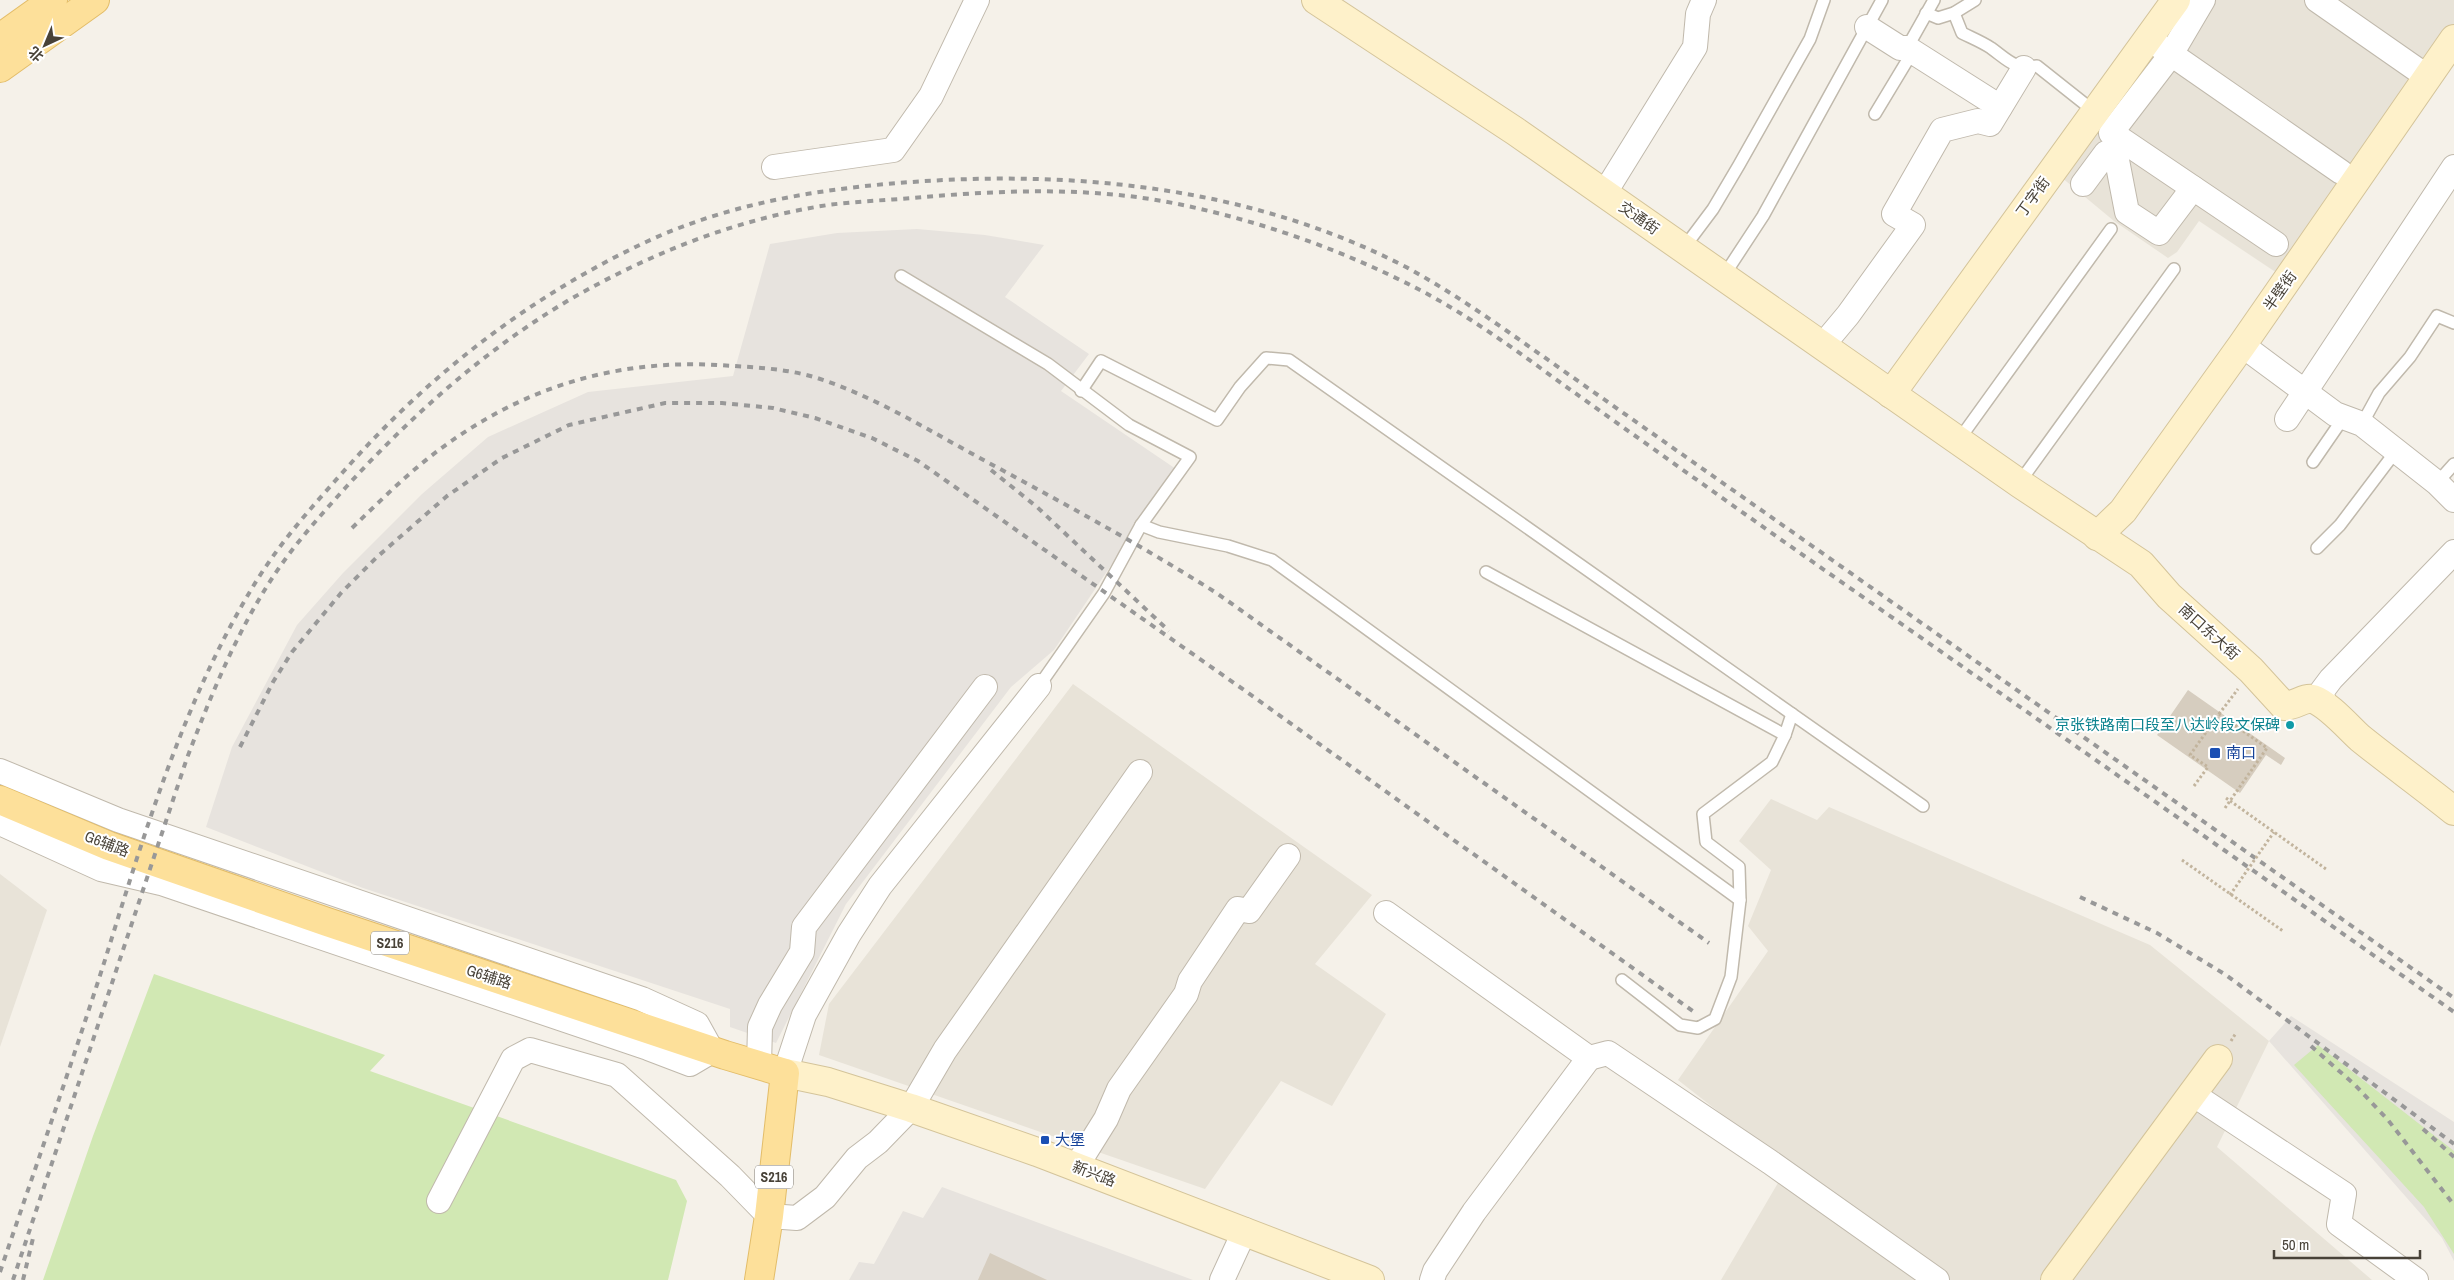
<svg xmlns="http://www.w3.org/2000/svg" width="2454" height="1280" font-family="'Archivo Narrow','Noto Sans SC',sans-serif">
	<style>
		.residential { fill: #e8e3d8 }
		.industrial { fill: #e7e3de }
		.green { fill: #d1e8b3 }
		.building { fill: #d6cdbf }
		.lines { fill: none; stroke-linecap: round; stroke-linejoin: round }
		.lane-casing { stroke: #c0b9ac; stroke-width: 14 }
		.street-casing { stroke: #c0b9ac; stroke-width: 26 }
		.secondary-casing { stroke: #d4c49a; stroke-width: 30 }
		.primary-casing { stroke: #e3bd69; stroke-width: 30 }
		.path { stroke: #c2b49d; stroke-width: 3; stroke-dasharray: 2.5 2.5; stroke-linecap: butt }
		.lane { stroke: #fff; stroke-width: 11 }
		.street { stroke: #fff; stroke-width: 24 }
		.secondary { stroke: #fef1ca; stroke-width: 28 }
		.primary { stroke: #fde09a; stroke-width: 28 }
		.rail { stroke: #989898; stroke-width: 4; stroke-dasharray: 6 6; stroke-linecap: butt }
		.path-bridge { stroke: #c2b49d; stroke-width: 3; stroke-dasharray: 2.5 2.5; stroke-linecap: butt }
		.culture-dot { fill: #0f9aa8; stroke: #fff; stroke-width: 2 }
		.transit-dot { fill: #1a4fb4; stroke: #fff; stroke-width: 2 }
		.labels { text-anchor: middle; stroke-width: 4; stroke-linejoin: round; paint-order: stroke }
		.shield { fill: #fff; stroke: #7f7b74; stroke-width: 1 }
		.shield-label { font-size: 14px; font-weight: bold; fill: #484238 }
		.street-label { font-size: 15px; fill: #484238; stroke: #fff }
		.culture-label { font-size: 15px; fill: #0d838f; stroke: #fff; text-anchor: end }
		.transit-label { font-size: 15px; fill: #164399; stroke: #fff; text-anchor: start }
	</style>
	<rect width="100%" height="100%" fill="#f5f1e9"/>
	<g class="residential">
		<path d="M2189,0H2454V26L2280,275L2199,221L2177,252L2168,258L2114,221L2061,177Z"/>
		<path d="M1073,684L1372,895L1315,964L1386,1014L1332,1106L1281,1081L1205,1189L819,1055L829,1004Z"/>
		<path d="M1771,799L1817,820L1829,807L2150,945L2269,1041L2217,1147L2372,1280H1721L1788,1166L1678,1080L1768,951L1748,926L1771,870L1739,841Z"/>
		<path d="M0,874L47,910L0,1047Z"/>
	</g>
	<g class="industrial">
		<path d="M917,229L985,235L1044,245L1005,297L1089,354L1061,391L1176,469L1054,650L1011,687L846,904L776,1043L730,1027V1009L363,888L206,827L232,747L297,625L343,573L422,494L488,437L588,392L733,376L770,244L837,233Z"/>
		<path d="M2291,1016L2454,1122V1261L2442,1238L2269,1041Z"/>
		<path d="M942,1187L1193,1280H849L859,1262L874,1264L903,1211L923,1218Z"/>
	</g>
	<g class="green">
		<path d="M154,974L385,1055L370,1071L676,1180L687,1201L668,1280H43L93,1136Z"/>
		<path d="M2318,1045L2454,1151V1254L2424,1207L2294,1065Z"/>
	</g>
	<g class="building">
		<path d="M2188,690L2285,758L2281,765L2266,755L2240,793L2157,735Z"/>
		<path d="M990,1253L1047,1280H978Z"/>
	</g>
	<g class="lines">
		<defs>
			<g id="lane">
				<path d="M1926,13L1938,18L1954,13L1975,0"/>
				<path d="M1954,13L1962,33C1972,38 1982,42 1991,48C2009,61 2013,69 2037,66L2095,112"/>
				<path d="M1875,114L1910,56L1907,48L1934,0"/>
				<path d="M1683,249L1713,209L1739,165L1810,39L1824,0"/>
				<path d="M901,276L1048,364L1129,425L1190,457L1141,525L1104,593L1039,686"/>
				<path d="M1723,277L1763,216L1882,0"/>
				<path d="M1081,391L1101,361L1217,420L1240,387L1266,358L1289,360L1792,714"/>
				<path d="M2362,424L2379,393L2410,357L2437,316L2454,323"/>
				<path d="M1958,441L2111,229"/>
				<path d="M2313,462L2344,417"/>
				<path d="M2019,483L2174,269"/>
				<path d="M2437,483L2454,464"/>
				<path d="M1141,525L1159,532L1228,546L1272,560L1740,900"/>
				<path d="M2317,548L2340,525L2396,451"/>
				<path d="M1486,572L1785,735L1772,762L1703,814L1706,842L1739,867L1740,900L1731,977L1715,1019L1698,1028L1680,1025L1622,980"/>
				<path d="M1785,735L1792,714L1923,806"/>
			</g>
			<g id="street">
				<path d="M2317,0L2416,69"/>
				<path d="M1867,27L1900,48H1907L2000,107"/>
				<path d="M2158,45L2341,172"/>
				<path d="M2119,138L2276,244"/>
				<path d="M774,167L893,150L931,96L977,0"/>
				<path d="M2083,184L2106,153L2115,150"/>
				<path d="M2193,188L2159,233L2127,212L2115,150L2119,138L2111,133L2170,56L2203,0"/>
				<path d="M1604,194L1695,47L1698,14L1704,0"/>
				<path d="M2242,345L2335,414L2362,424L2437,483L2454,500"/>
				<path d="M1822,346L1848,315L1913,225L1894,214L1942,130L1978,121L1990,124L2024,68"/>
				<path d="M2287,419L2454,167"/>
				<path d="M2324,706L2322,691L2331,679L2454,552"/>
				<path d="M0,771L118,820L642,999L697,1024L712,1051L690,1064L648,1048L161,883L101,869L0,823"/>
				<path d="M1386,913L1589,1058L1608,1053L1770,1162L1937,1280"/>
				<path d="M759,1065L760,1027L770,1005L802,952L804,927L985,687"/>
				<path d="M785,1073L804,1015L849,934L880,886L1039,686"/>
				<path d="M2191,1093L2344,1194L2339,1224L2416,1280"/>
				<path d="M1076,1167L1106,1119L1119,1089L1186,994L1190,981L1238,909L1249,911L1288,856"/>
				<path d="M439,1201L513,1059L530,1050L617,1075L730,1176L769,1216L797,1218L825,1197L857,1158L878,1142L911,1108L945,1050L1140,772"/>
				<path d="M1222,1280L1245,1230"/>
				<path d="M1432,1280L1435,1271L1474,1212L1589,1058"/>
			</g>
			<g id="secondary">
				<path d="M1316,0L1515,131L2019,483L2141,564L2169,596L2251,670L2284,706C2294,706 2305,697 2313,699C2328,704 2348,727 2360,738C2391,763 2423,786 2454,811"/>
				<path d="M1891,394L2176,0"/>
				<path d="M2097,536L2123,511L2242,345L2454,39"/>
				<path d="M785,1073L828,1082L911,1108L1037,1152L1370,1280"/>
				<path d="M2055,1280L2218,1059"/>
			</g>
			<g id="primary">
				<path d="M0,38L53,0"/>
				<path d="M0,68L95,0"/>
				<path d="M0,800L109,846L327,922L725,1055L785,1073L769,1216L759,1280"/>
			</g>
		</defs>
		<use href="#lane" class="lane-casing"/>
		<use href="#street" class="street-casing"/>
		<use href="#secondary" class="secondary-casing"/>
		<use href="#primary" class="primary-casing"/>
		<g class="path">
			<path d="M2219,714L2238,689"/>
			<path d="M2194,786L2208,767L2190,755L2219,714L2267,748L2225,808"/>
			<path d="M2182,860L2283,931"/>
			<path d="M2231,1041L2236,1033"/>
		</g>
		<use href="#lane" class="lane"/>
		<use href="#street" class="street"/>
		<use href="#secondary" class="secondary"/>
		<use href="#primary" class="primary"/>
		<g class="rail">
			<path d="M991,470L1037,507L1169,631"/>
			<path d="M352,528C378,503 403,478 431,456C516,390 611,359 717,365C750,367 783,368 814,377C875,396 933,433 989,463C1067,505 1144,547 1218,594L1709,943"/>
			<path d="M240,747L273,682L292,652L341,593L377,557L447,496L502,458L569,425L665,403H722L773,408L815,418L872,438L918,461L1244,690L1697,1014"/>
			<path d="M2080,897L2157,933L2226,975L2454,1144"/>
			<path d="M2311,1046L2355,1085L2388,1120L2454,1205"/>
			<path d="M2423,1129L2454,1157"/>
			<path d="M0,1272C35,1169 71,1066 104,963C145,832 184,698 257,580C284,537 318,500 352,462C434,371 534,294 646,242C725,205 812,190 898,183C1072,169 1249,186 1406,267C1441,286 1474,308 1507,331L2454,998"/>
			<path d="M13,1280L187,758C210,698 234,638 269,583C291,548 319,517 347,486C413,414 485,350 569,300C649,254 736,219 828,205C859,201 892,200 924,197C1006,190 1092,187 1173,203C1258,220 1343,250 1420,290C1477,320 1530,361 1582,398C1665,457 1747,516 1830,574C2039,720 2247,866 2454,1012"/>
			<path d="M23,1280L34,1234"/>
		</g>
		<g class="path-bridge">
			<path d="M2226,798L2326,869"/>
			<path d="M2230,895L2274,832"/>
		</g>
	</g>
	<circle class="culture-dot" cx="2290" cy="725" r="5"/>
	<g class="transit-dot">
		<rect x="2209" y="747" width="12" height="12" rx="2.5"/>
		<rect x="1040" y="1135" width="10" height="10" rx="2.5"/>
	</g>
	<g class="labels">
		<g class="shield">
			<rect x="371" y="931.5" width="38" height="23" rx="4"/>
			<rect x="755" y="1165.5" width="38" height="23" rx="4"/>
		</g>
		<g class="shield-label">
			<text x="390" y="948">S216</text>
			<text x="774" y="1182">S216</text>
		</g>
		<g class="street-label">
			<text transform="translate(2033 197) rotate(-54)" y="5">丁字街</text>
			<text transform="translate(1639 218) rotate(35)" y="5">交通街</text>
			<text transform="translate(2280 291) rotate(-55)" y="5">半壁街</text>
			<text transform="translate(2209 632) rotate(42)" y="5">南口东大街</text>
			<text transform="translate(107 844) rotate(21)" y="5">G6辅路</text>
			<text transform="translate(489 977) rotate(18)" y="5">G6辅路</text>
			<text transform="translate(1094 1174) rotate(21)" y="5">新兴路</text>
		</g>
		<g class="culture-label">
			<text x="2280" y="730">京张铁路南口段至八达岭段文保碑</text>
		</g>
		<g class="transit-label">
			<text x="2226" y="758">南口</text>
			<text x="1055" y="1145">大堡</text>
		</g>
	</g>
	<g transform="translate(45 45) rotate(224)" stroke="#ffffff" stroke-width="4" paint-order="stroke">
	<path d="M0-4L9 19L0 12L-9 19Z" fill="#484238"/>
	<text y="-8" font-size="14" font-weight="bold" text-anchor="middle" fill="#484238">北</text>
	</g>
	<path d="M2274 1250v8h146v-8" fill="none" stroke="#484238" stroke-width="2.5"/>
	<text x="2282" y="1250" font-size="15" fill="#484238" stroke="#ffffff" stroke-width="4" paint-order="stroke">50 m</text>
</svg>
